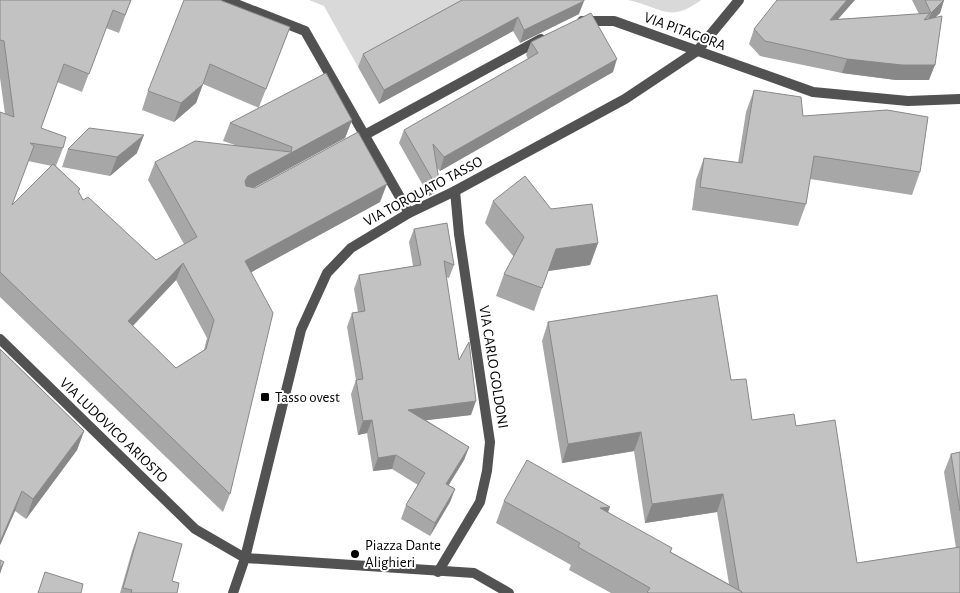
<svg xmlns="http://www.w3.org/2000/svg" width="960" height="593" font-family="'Alegreya Sans',sans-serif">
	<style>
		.green { fill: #d9d9d9 }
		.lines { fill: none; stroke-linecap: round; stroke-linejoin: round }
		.street { stroke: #525252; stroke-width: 10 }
		.wall { fill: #a7a7a7; fill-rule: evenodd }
		.shaded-wall { fill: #888 }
		.building { fill: #c2c2c2; stroke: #888; fill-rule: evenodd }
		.poi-dot { fill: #000; stroke: #fff; stroke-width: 2 }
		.labels { text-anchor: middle; stroke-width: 4; stroke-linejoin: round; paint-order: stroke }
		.street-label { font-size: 15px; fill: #000; stroke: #fff }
		.poi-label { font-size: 15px; fill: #000; stroke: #fff; text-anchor: start }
	</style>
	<rect width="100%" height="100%" fill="#fff"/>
	<g class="green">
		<path d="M309,0H482L358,67L324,6Z"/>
		<path d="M628,0H701C669,24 661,7 628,0Z"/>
	</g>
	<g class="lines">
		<g class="street">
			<path d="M226,0L305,31L409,213"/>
			<path d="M582,21H614L813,92L908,101L960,99"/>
			<path d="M350,143L541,39"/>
			<path d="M0,339L195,529L245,558L474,573L509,593"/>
			<path d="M438,572L480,502L487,471L490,442L459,234L455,191"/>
			<path d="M233,593L245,558L301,330L327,273L351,248L409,213L455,191L625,99L697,51L739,0"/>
		</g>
	</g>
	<g class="wall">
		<path d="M0,0H131L119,33L106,28L82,92L57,82L41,128L63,148L56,166L80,189L79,192L83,200L156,260L184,244L148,180L155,162L235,145L223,141L230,123L259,108L203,84L196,103L174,122L142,110L148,91L290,27L259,107L352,120L345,138L253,188L380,202L251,272L230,494L223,512L0,297V112L5,114L0,78ZM28,161L52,166L12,205ZM176,280L207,338L204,350L176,368L133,326Z"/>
		<path d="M462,0L579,14L520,43L513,31L379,104L358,67L363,54Z"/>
		<path d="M912,0H944L940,13L936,17L929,80H896L842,73L760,56L749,44L754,29L838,19L919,14Z"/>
		<path d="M531,42L613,72L440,171L437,168L439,180L434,193L429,196L399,143L404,130L528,59L526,55Z"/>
		<path d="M754,90L803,116L920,172L912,195L810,179L806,204L798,226L692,210L696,180L704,158L738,163L746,112Z"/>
		<path d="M68,149L137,153L110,176L62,167Z"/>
		<path d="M493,201L551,209L598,243L590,265L548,271L534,311L496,296L504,274L514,257L485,223Z"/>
		<path d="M414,229L454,265L449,278L446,277L459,360L471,415L426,420L469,447L464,460L449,485L455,489L450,502L430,536L401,519L406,505L418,485L392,469L373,471L367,433L358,435L351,394L356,380L347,327L352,313L358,312L354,289L359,275L413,266L409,242Z"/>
		<path d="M548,322L731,380L752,420L796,426L857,563L956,548L944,472L951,454L960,452V593H611L569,570L571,565L496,523L504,501L608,512L671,552L729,584L717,512L645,523L634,451L562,463L542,341Z"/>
		<path d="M0,349L84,431L77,450L26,519L15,511L0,545Z"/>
		<path d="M139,532L172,581L177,593H120L132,551Z"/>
	</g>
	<g class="shaded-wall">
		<path d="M847,0H855L825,34L830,20Z"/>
		<path d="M944,0L940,13L925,27L931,13Z"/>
		<path d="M584,1L579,14L520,43L524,30Z"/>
		<path d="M518,17L513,31L379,104L384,90Z"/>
		<path d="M617,59L613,72L440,171L444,157Z"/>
		<path d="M847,59L935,65L929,80H896L842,73Z"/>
		<path d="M203,84L196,103L174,122L181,103Z"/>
		<path d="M352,120L345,138L242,194L245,181L248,176Z"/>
		<path d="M144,135L137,153L110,176L117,157Z"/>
		<path d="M439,180L434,193L429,196L434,182Z"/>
		<path d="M387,184L380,202L239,279L245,261Z"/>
		<path d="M598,243L590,265L548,271L556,249Z"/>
		<path d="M183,263L176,280L121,338L128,321Z"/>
		<path d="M476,401L471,415L403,423L408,410Z"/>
		<path d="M372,420L367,433L358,435L363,421Z"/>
		<path d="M84,431L77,450L26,519L33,499Z"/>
		<path d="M641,432L634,451L562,463L568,444Z"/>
		<path d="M469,447L464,460L441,497L446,484Z"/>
		<path d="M396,455L392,469L373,471L378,458Z"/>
		<path d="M455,489L450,502L430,536L435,523Z"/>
		<path d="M22,491L15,511L0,545V542Z"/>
		<path d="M723,494L717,512L645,523L652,504Z"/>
		<path d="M610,507L602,529L600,508Z"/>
		<path d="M4,562L0,574V569Z"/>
	</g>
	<g class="building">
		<path d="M0,0H131L125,15L113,10L89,74L64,64L41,128L66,137L63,148L30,143L34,146L12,205L53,164L80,189L78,191L83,200L88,197L156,260L197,237L155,162L195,141L291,152L292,147L230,123L326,73L352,120L248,176L245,181L246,186L255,188L358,132L387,184L245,261L273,313L230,494L0,272V112L14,117L4,41L0,40ZM183,263L214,320L206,349L176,368L128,321Z"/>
		<path d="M184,0H220L290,27L266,89L210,64L203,84L181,103L148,91Z"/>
		<path d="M462,0H584V1L524,30L518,17L384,90L363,54Z"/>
		<path d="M777,0H847L830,20L930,13L924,20L942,16L935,65H902L847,59L765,41L754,29Z"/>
		<path d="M925,0H944L931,13Z"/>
		<path d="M591,13L617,59L444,157L433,144L439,180L434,182L404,130L538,53L531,42Z"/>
		<path d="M754,90L801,97L803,116L887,110L928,117L920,172L814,156L806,204L700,187L704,158L742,163Z"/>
		<path d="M89,128L144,135L117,157L68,149Z"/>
		<path d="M525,176L551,209L592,204L598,243L556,249L542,288L504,274L524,237L493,201Z"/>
		<path d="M447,223L454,265L444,261L459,360L469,342L476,401L408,410L469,447L446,484L455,489L435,523L406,505L425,473L396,455L378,458L372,420L363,421L356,380L363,379L352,313L365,311L359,275L421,265L414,229Z"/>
		<path d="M717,295L731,380L746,379L752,420L794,414L796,426L835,420L857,563L960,547V593H742V592L739,590L723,494L652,504L641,432L568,444L548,322Z"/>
		<path d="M0,349L84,431L33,499L22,491L0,542Z"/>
		<path d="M960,452V511L951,454Z"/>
		<path d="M527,460L610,507L600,508L672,548L670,552L742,592L741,593H649L647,592L650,588L578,547L580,543L504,501Z"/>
		<path d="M139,532L182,544L172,581L179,583L177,593H131L132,590L123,588Z"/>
		<path d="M0,560L4,562L0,569Z"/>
		<path d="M45,572L83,584L81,593H38Z"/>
	</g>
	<g class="poi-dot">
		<rect x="260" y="392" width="10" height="10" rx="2.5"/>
		<circle cx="355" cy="554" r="5"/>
	</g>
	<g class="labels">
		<g class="street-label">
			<text transform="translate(685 31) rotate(20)" y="5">VIA PITAGORA</text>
			<text transform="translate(423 191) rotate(-28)" y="5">VIA TORQUATO TASSO</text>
			<text transform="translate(494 367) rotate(81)" y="5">VIA CARLO GOLDONI</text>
			<text transform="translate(114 430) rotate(44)" y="5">VIA LUDOVICO ARIOSTO</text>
		</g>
		<g class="poi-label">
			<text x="275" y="402">Tasso ovest</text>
			<text x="365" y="550">Piazza Dante<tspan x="365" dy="17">Alighieri</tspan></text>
		</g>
	</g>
</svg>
